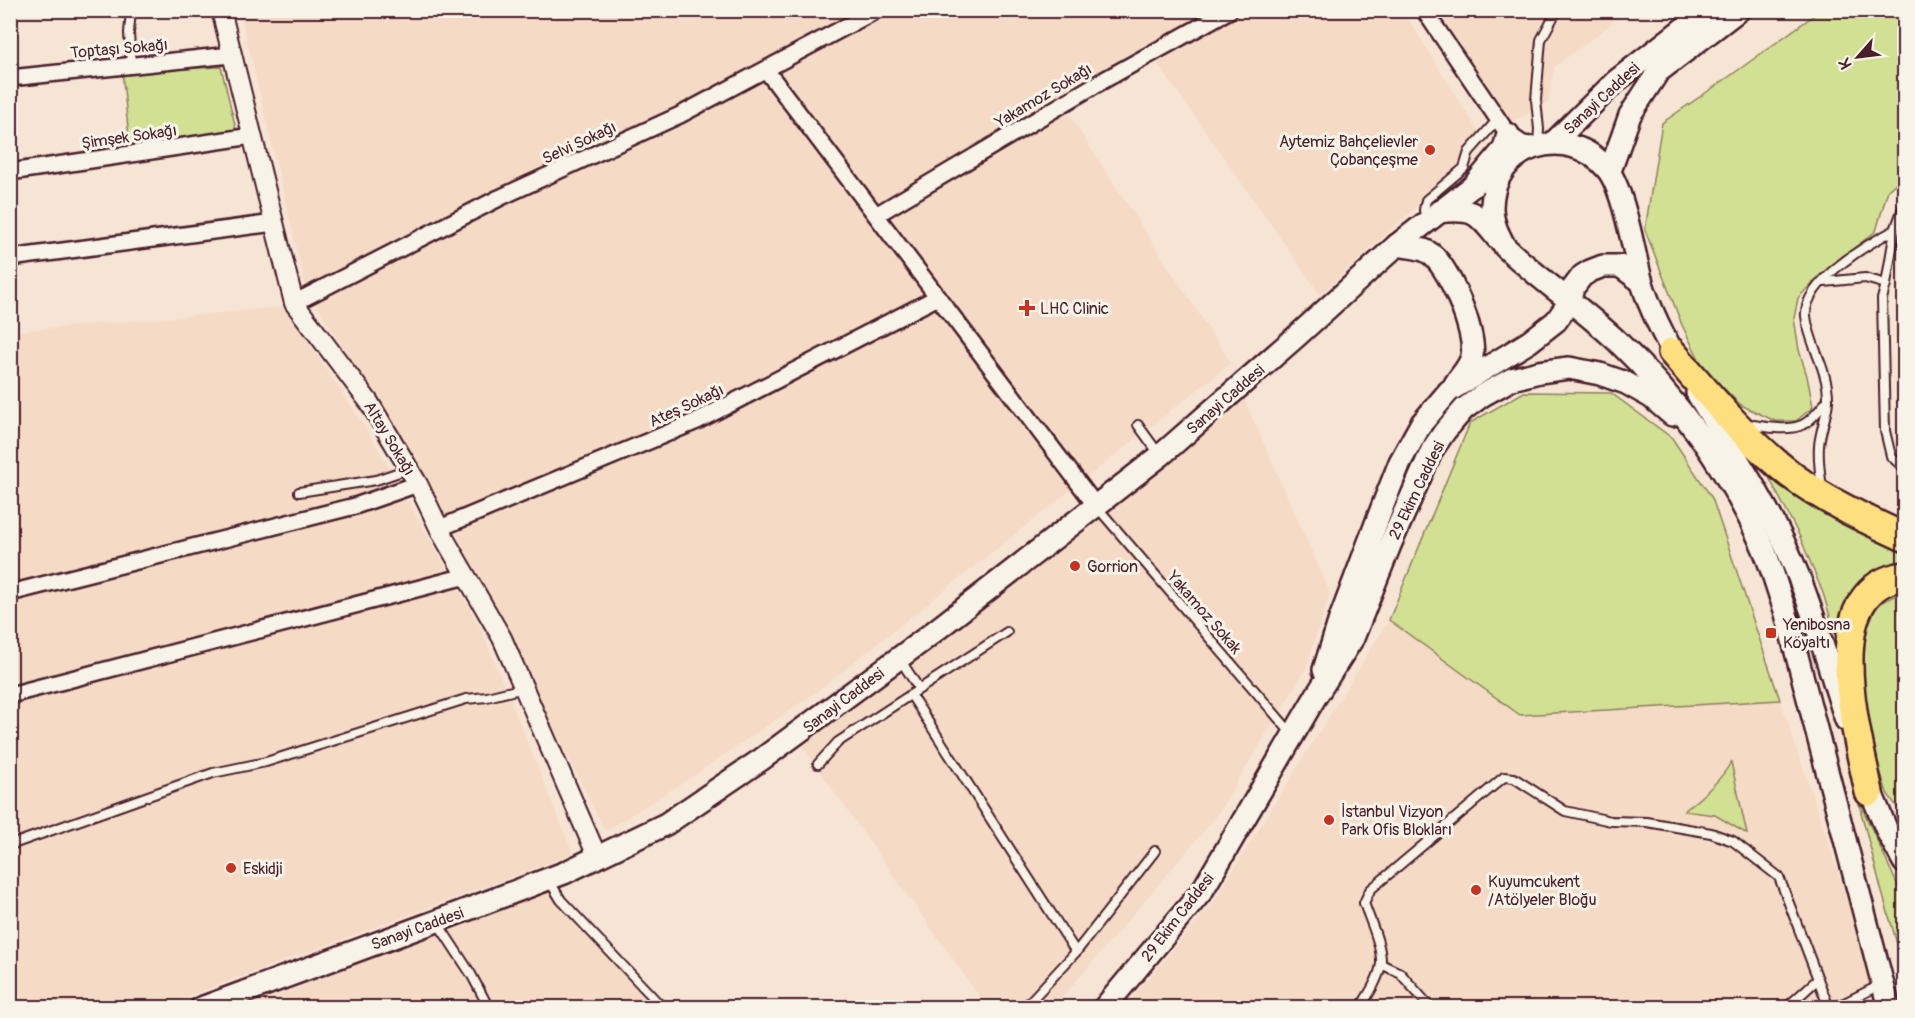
<svg xmlns="http://www.w3.org/2000/svg" width="1915" height="1018" font-family="Pangolin,sans-serif">
	<style>
		.built { fill: #f5dac6 }
		.green { fill: #d2e093; stroke: #8e805f; stroke-width: 1.5 }
		.lines { fill: none; stroke-linecap: round; stroke-linejoin: round }
		.service-casing { stroke: #4a1f2b; stroke-width: 12 }
		.minor-casing { stroke: #4a1f2b; stroke-width: 20 }
		.tertiary-casing { stroke: #4a1f2b; stroke-width: 22 }
		.secondary-casing { stroke: #4a1f2b; stroke-width: 26 }
		.motorway-casing { stroke: #4a1f2b; stroke-width: 32 }
		.service { stroke: #f7f3e8; stroke-width: 8 }
		.minor { stroke: #f7f3e8; stroke-width: 15 }
		.tertiary { stroke: #f7f3e8; stroke-width: 18 }
		.secondary { stroke: #f7f3e8; stroke-width: 21 }
		.motorway { stroke: #fedf80; stroke-width: 27 }
		.poi-dot { fill: #c8321e; stroke: #f7f3e8; stroke-width: 2 }
		.labels { text-anchor: middle; stroke-width: 6; stroke-linejoin: round; paint-order: stroke }
		.street-label { font-size: 16px; fill: #4a1f2b; stroke: #f7f3e8 }
		.poi-label { font-size: 16px; fill: #4a1f2b; stroke: #f7f3e8; text-anchor: start }
	</style>
	<rect width="100%" height="100%" fill="#f6e4d4"/>
	<filter id="ink" filterUnits="userSpaceOnUse"><feTurbulence type="fractalNoise" baseFrequency=".0167" numOctaves="2"/><feDisplacementMap in="SourceGraphic" scale="12" xChannelSelector="R" yChannelSelector="G"/><feConvolveMatrix kernelMatrix="1 2 1 2 8 2 1 2 1" color-interpolation-filters="sRGB"/></filter>
	<g filter="url(#ink)">
		<g class="built">
			<path d="M240,11H1403L1486,144L1320,294L1155,60L1067,112L1231,363L812,695L687,780L605,831L456,532L306,287Z"/>
			<path d="M1435,11H1625L1602,31L1554,67L1548,102L1512,122Z"/>
			<path d="M285,307L370,435L481,629L573,854L159,1007L11,1008V332Z"/>
			<path d="M1244,399L1330,593L1305,670L1215,818L1054,1007H987L799,742L1103,510Z"/>
			<path d="M1389,620L1520,715L1780,700L1862,942L1875,1007L1123,1008L1213,903Z"/>
			<path d="M554,890L666,1008H243Z"/>
		</g>
		<g class="green">
			<path d="M1820,11H1904V176L1888,190L1876,231L1821,274L1798,298L1794,318L1799,350L1807,376L1813,407L1796,421H1775L1741,405L1704,369L1682,325L1645,230L1662,123L1730,76Z"/>
			<path d="M221,67L237,133L130,147L122,71Z"/>
			<path d="M1524,392L1611,393L1672,438L1712,498L1780,700L1520,715L1389,620L1470,423Z"/>
			<path d="M1763,466L1835,520L1904,554V566L1838,643L1823,593L1800,537Z"/>
			<path d="M1904,591V817L1887,793L1867,728L1859,646L1869,616L1881,603Z"/>
			<path d="M1731,762L1747,834L1715,815L1684,811C1702,796 1720,782 1731,762Z"/>
			<path d="M1857,797L1904,899V968L1882,892Z"/>
		</g>
		<g class="lines">
			<defs>
				<g id="service">
					<path d="M131,10L129,33L131,65"/>
					<path d="M1538,144L1539,129L1536,100L1541,40L1557,10"/>
					<path d="M1904,205L1895,230L1886,284L1882,299L1885,431L1891,456L1904,468"/>
					<path d="M1426,220L1424,210L1426,200L1464,168L1469,152L1498,119"/>
					<path d="M1824,282L1865,278L1886,284"/>
					<path d="M1748,424C1763,427 1790,432 1804,424C1813,419 1820,409 1827,401"/>
					<path d="M1138,425L1159,454"/>
					<path d="M1822,487C1820,474 1818,459 1819,446C1820,431 1827,416 1828,401C1829,370 1809,345 1806,316C1803,282 1869,243 1895,230"/>
					<path d="M299,492L376,480L408,469"/>
					<path d="M1097,507L1292,734"/>
					<path d="M900,659L919,689"/>
					<path d="M911,695L1076,952"/>
					<path d="M818,764L838,742L1007,632"/>
					<path d="M10,845L213,773L266,762L466,699L487,697L524,688"/>
					<path d="M550,882L561,900L663,1008"/>
					<path d="M437,922L471,974L489,1008"/>
					<path d="M1381,964L1400,973L1431,1008"/>
					<path d="M1024,1008L1076,952L1155,851"/>
					<path d="M1360,1008C1368,995 1379,979 1381,964C1382,945 1370,921 1364,903L1370,890L1504,777L1514,778L1565,811L1611,821L1647,822L1711,833L1733,841L1779,877L1829,1008"/>
					<path d="M1786,1008L1818,979"/>
					<path d="M1834,1008L1882,984"/>
				</g>
				<g id="minor">
					<path d="M1424,10L1508,134L1523,144L1538,146"/>
					<path d="M766,70L1096,506"/>
					<path d="M10,78L231,55"/>
					<path d="M10,172L252,136"/>
					<path d="M876,215L1095,85L1230,10"/>
					<path d="M10,258L274,223"/>
					<path d="M294,303L499,198L680,115L877,10"/>
					<path d="M440,528L697,421L938,297"/>
					<path d="M10,593L355,506L418,484"/>
					<path d="M10,695L466,576"/>
				</g>
				<path id="tertiary" d="M221,10L294,303L369,402L418,484L443,536L502,638L597,856"/>
				<g id="secondary">
					<path d="M1553,143L1616,81L1707,10"/>
					<path d="M1610,171L1630,115L1658,72L1739,10"/>
					<path d="M1438,212C1474,208 1476,212 1498,239"/>
					<path d="M1397,245C1406,247 1420,247 1428,252C1448,263 1477,334 1472,356C1470,366 1461,375 1455,384"/>
					<path d="M1681,366C1665,339 1651,312 1642,283C1634,255 1624,189 1607,169C1568,122 1492,145 1492,208C1492,222 1498,234 1505,247C1540,280 1582,308 1617,341C1677,398 1728,469 1762,545C1771,565 1777,588 1785,610L1889,1008"/>
					<path d="M1697,393C1727,444 1761,493 1786,547C1812,603 1827,662 1846,720"/>
					<path d="M1324,670L1340,619L1383,505L1400,462L1421,424L1449,391L1529,342L1556,321L1569,303L1573,288L1582,276L1590,271L1603,266H1620L1642,282"/>
					<path d="M1865,778L1888,833L1904,862"/>
					<path d="M201,1008L437,921L564,873L666,824L762,759L922,641L1160,456L1298,335L1397,245L1473,186L1504,149L1508,134"/>
					<path d="M1104,1008L1202,891L1316,696L1353,638L1390,545L1432,450L1445,431L1464,409L1483,395L1512,379L1539,372L1569,368L1600,374L1626,383L1651,397L1672,415"/>
				</g>
				<g id="motorway">
					<path d="M1672,352C1709,395 1746,440 1791,475C1826,501 1865,519 1904,537"/>
					<path d="M1869,792C1858,736 1815,588 1904,576"/>
				</g>
			</defs>
			<use href="#service" class="service-casing"/>
			<use href="#minor" class="minor-casing"/>
			<use href="#tertiary" class="tertiary-casing"/>
			<use href="#secondary" class="secondary-casing"/>
			<use href="#motorway" class="motorway-casing"/>
			<use href="#service" class="service"/>
			<use href="#minor" class="minor"/>
			<use href="#tertiary" class="tertiary"/>
			<use href="#secondary" class="secondary"/>
			<use href="#motorway" class="motorway"/>
		</g>
	</g>
	<g class="poi-dot">
		<circle cx="1430" cy="150" r="6"/>
		<path d="M1024 299h6v6h6v6h-6v6h-6v-6h-6v-6h6z"/>
		<circle cx="1075" cy="566" r="6"/>
		<rect x="1765" y="627" width="12" height="12" rx="3"/>
		<circle cx="1329" cy="820" r="6"/>
		<circle cx="231" cy="868" r="6"/>
		<circle cx="1476" cy="890" r="6"/>
	</g>
	<g class="labels">
		<g class="street-label">
			<text transform="translate(119 48) rotate(-5)" y="6">Toptaşı Sokağı</text>
			<text transform="translate(1043 95) rotate(-31)" y="6">Yakamoz Sokağı</text>
			<text transform="translate(1601 98) rotate(-43)" y="6">Sanayi Caddesi</text>
			<text transform="translate(129 136) rotate(-8)" y="6">Şimşek Sokağı</text>
			<text transform="translate(579 142) rotate(-25)" y="6">Selvi Sokağı</text>
			<text transform="translate(1225 399) rotate(-41)" y="6">Sanayi Caddesi</text>
			<text transform="translate(686 405) rotate(-25)" y="6">Ateş Sokağı</text>
			<text transform="translate(390 438) rotate(59)" y="6">Altay Sokağı</text>
			<text transform="translate(1416 490) rotate(-64)" y="6">29 Ekim Caddesi</text>
			<text transform="translate(1205 612) rotate(49)" y="6">Yakamoz Sokak</text>
			<text transform="translate(843 700) rotate(-37)" y="6">Sanayi Caddesi</text>
			<text transform="translate(1177 917) rotate(-52)" y="6">29 Ekim Caddesi</text>
			<text transform="translate(417 928) rotate(-20)" y="6">Sanayi Caddesi</text>
		</g>
		<g class="poi-label">
			<text x="1418" y="147" text-anchor="end">Aytemiz Bahçelievler<tspan x="1418" dy="18">Çobançeşme</tspan></text>
			<text x="1040" y="314">LHC Clinic</text>
			<text x="1087" y="572">Gorrion</text>
			<text x="1783" y="630">Yenibosna<tspan x="1783" dy="18">Köyaltı</tspan></text>
			<text x="1341" y="817">İstanbul Vizyon<tspan x="1341" dy="18">Park Ofis Blokları</tspan></text>
			<text x="243" y="874">Eskidji</text>
			<text x="1488" y="887">Kuyumcukent<tspan x="1488" dy="18">/Atölyeler Bloğu</tspan></text>
		</g>
	</g>
	<rect width="1915" height="1018" fill="none" stroke="#f7f3e8" stroke-width="36"/>
	<rect x="18" y="18" width="1879" height="982" fill="none" stroke="#4a1f2b" stroke-width="2" filter="url(#ink)"/>
	<g transform="translate(1858 57) rotate(242)" stroke="#f7f3e8" stroke-width="4.5" paint-order="stroke">
	<path d="M0-4.5L10 22L0 15L-10 22Z" fill="#4a1f2b"/>
	<text y="-9" font-size="16" font-weight="bold" text-anchor="middle" fill="#4a1f2b">K</text>
	</g>
</svg>
